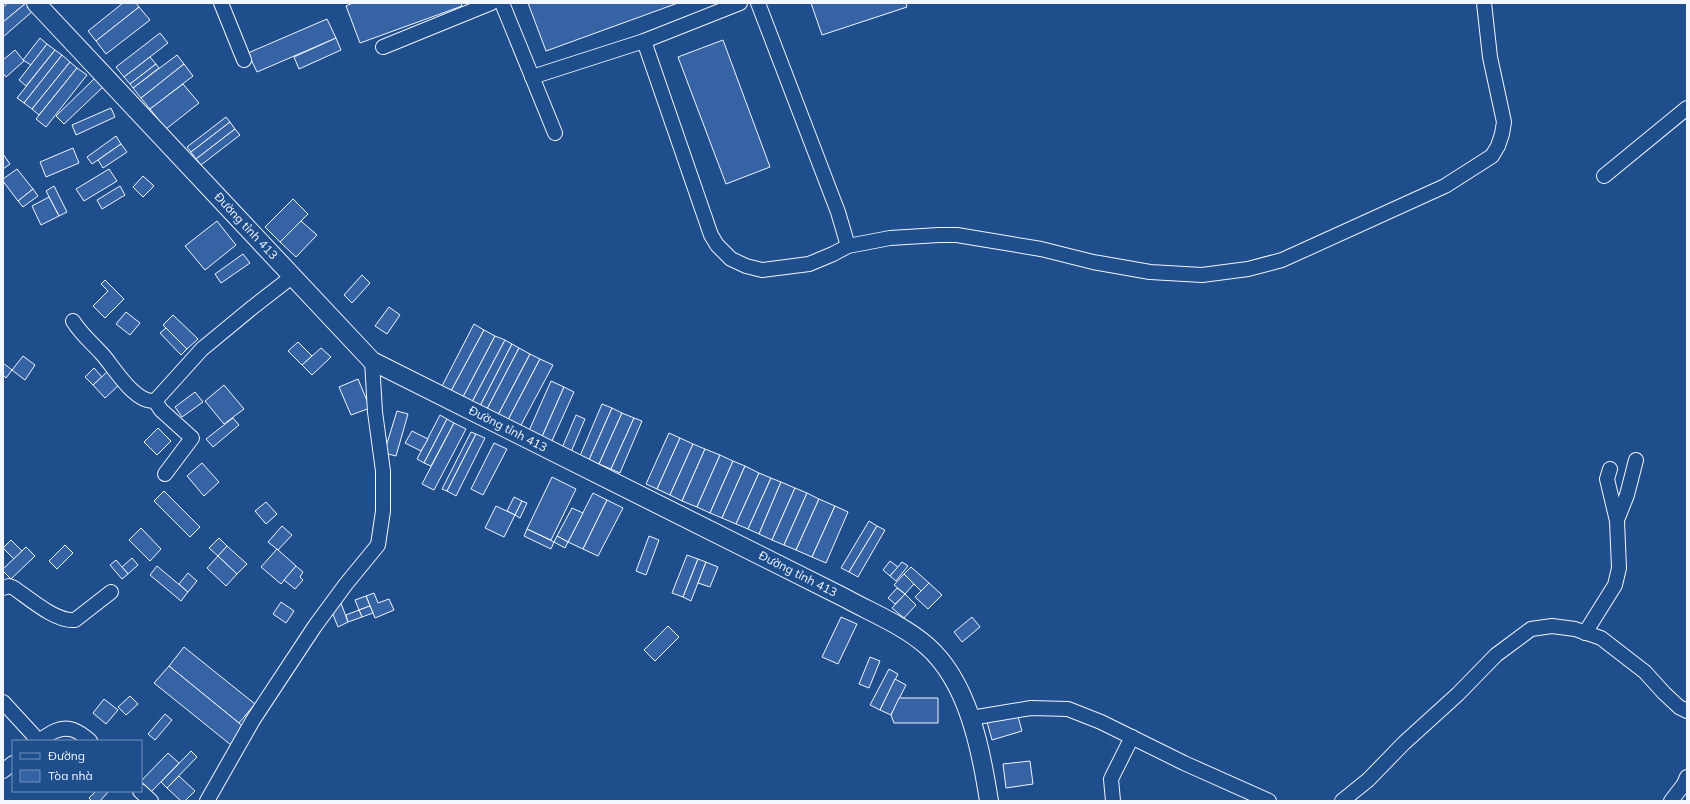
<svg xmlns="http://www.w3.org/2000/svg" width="1690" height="804" font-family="Mulish,sans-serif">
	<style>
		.building { fill: #3563a3; stroke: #f2f6ff }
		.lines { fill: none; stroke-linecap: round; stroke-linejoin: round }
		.minor-casing { stroke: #f2f6ff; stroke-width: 16 }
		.major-casing { stroke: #f2f6ff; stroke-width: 20 }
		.minor { stroke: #1f4e8c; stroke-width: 14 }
		.major { stroke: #1f4e8c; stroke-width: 18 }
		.labels { text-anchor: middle; stroke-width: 3; stroke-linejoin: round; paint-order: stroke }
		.street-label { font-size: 12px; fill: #f2f6ff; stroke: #1f4e8c }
	</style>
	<rect width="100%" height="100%" fill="#1f4e8c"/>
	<g class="building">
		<path d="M8,3H26L3,22V7Z"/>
		<path d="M26,3L34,10L3,37V22Z"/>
		<path d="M123,3H136L139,7L96,41L88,31Z"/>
		<path d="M353,3H461L462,6L360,43L346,6Z"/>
		<path d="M528,3H678L546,51Z"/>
		<path d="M811,3H906L907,7L822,35Z"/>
		<path d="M139,7L150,20L106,54L96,41Z"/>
		<path d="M327,19L336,38L257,72L248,53Z"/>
		<path d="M160,33L168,43L124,77L116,67Z"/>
		<path d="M40,38L47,44L31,65L23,60Z"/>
		<path d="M336,38L341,50L299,69L294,57Z"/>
		<path d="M723,40L770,167L726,184L678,57Z"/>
		<path d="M47,44L55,50L26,86L19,80Z"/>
		<path d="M15,50L24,61L6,77L3,73V60Z"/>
		<path d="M55,50L62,55L24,103L17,98Z"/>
		<path d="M62,55L70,62L32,109L24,103Z"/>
		<path d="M177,55L184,64L141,98L133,88Z"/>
		<path d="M150,57L156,64L130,84L124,77Z"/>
		<path d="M70,62L77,68L39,115L32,109Z"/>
		<path d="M156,64L159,68L133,88L130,84Z"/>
		<path d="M184,64L193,76L150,109L141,98Z"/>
		<path d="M77,68L87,75L46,127L36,119Z"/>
		<path d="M95,78L103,87L64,124L56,116Z"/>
		<path d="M183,84L199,103L166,129L150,109Z"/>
		<path d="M111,108L115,117L76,135L72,125Z"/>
		<path d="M226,117L230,122L191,152L187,147Z"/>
		<path d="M230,122L235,129L196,159L191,152Z"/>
		<path d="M235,129L240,135L201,165L196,159Z"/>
		<path d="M116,136L121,144L92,164L87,157Z"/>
		<path d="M121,144L127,152L103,168L98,160Z"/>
		<path d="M73,148L79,163L46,177L40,162Z"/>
		<path d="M3,154L10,164L3,169Z"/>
		<path d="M17,169L33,189L18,201L3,181V179Z"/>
		<path d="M109,169L117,181L84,201L76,189Z"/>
		<path d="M143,176L154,186L143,197L133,187Z"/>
		<path d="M54,186L67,212L59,216L46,191Z"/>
		<path d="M120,186L125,195L102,209L97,200Z"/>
		<path d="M33,189L38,196L23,207L18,201Z"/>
		<path d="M49,197L59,216L41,225L32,206Z"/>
		<path d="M293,199L308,214L280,242L265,227Z"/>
		<path d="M217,221L236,245L205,270L185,246Z"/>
		<path d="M301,221L317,235L296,257L280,242Z"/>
		<path d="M243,254L250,263L221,283L215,274Z"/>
		<path d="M362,275L370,283L352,303L344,295Z"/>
		<path d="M105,280L124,299L105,318L93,306L108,291L101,284Z"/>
		<path d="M389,307L400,315L387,334L375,326Z"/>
		<path d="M126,312L140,323L130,335L116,324Z"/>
		<path d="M173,315L198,339L187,349L163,325Z"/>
		<path d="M474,324L484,330L451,391L442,386Z"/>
		<path d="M166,328L187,349L181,355L160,333Z"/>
		<path d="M484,330L495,336L463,397L451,391Z"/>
		<path d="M495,336L505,340L472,402L463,397Z"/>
		<path d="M505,340L512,344L480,406L472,402Z"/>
		<path d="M298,342L312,356L302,365L288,351Z"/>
		<path d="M512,344L519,348L487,409L480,406Z"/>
		<path d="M321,348L331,357L312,375L302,365Z"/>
		<path d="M519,348L530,354L498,415L487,409Z"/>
		<path d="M530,354L540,359L508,420L498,415Z"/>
		<path d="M23,356L35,365L25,380L12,370Z"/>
		<path d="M540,359L553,365L520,427L508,420Z"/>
		<path d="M3,363L12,370L6,378L3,375Z"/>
		<path d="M94,368L102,377L93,385L85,377Z"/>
		<path d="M108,371L120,384L105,398L93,385Z"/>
		<path d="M358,379L370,408L351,415L339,387Z"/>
		<path d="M551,381L564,387L541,439L528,433Z"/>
		<path d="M224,385L244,409L224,424L205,401Z"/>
		<path d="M564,387L574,392L551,443L541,439Z"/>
		<path d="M195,392L203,402L182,417L175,407Z"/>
		<path d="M602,404L612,408L589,460L580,456Z"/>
		<path d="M612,408L622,413L599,464L589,460Z"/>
		<path d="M397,411L408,414L396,456L384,453Z"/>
		<path d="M622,413L634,418L611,469L599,464Z"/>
		<path d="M440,415L447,419L424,463L417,459Z"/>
		<path d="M576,415L585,419L571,452L562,448Z"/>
		<path d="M233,418L239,425L213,447L206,439Z"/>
		<path d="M634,418L642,421L620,473L611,469Z"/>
		<path d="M447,419L454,423L431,466L424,463Z"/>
		<path d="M454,423L466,429L434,490L422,484Z"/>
		<path d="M158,428L171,441L157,455L144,442Z"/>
		<path d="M412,431L428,439L421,451L405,443Z"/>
		<path d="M471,432L476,434L447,491L442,489Z"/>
		<path d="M669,433L680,438L657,489L646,484Z"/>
		<path d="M476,434L485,438L456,496L447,491Z"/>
		<path d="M680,438L693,444L670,495L657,489Z"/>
		<path d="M494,443L507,449L483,495L471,489Z"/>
		<path d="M693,444L705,449L682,501L670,495Z"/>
		<path d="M705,449L720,455L697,507L682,501Z"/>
		<path d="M720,455L733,461L710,513L697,507Z"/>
		<path d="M733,461L745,466L722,518L710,513Z"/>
		<path d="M202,463L219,482L204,496L187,476Z"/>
		<path d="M745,466L759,473L736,524L722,518Z"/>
		<path d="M759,473L771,478L748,529L736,524Z"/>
		<path d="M552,477L576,489L551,540L527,529Z"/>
		<path d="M771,478L781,482L759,534L748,529Z"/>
		<path d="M781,482L795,488L772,540L759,534Z"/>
		<path d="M795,488L807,493L784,545L772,540Z"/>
		<path d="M164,491L200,527L190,537L154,501Z"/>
		<path d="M593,493L607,500L583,549L568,542Z"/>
		<path d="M807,493L819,499L796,550L784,545Z"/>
		<path d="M514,497L522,501L515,515L507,511Z"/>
		<path d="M819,499L835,506L812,557L796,550Z"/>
		<path d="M607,500L623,508L598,556L583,549Z"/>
		<path d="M522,501L527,503L520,518L515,515Z"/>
		<path d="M266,502L277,514L266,524L255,511Z"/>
		<path d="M496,506L515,515L504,537L485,528Z"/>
		<path d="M835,506L848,512L826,563L812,557Z"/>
		<path d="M572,508L583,513L568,542L557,536Z"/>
		<path d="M869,521L877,526L849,572L841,568Z"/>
		<path d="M282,526L292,535L278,550L268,542Z"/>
		<path d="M877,526L885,530L858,577L849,572Z"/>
		<path d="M141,528L161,549L150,561L129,540Z"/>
		<path d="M527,529L554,542L551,549L524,536Z"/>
		<path d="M557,536L568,542L565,548L554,542Z"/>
		<path d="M649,536L659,540L646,575L636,571Z"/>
		<path d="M219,538L227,546L218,556L209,548Z"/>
		<path d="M11,540L22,551L14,559L3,548Z"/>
		<path d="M65,545L73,553L57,569L49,561Z"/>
		<path d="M227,546L247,564L237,574L218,556Z"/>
		<path d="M26,547L35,556L11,579L3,571V569Z"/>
		<path d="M277,549L296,566L281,584L261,567Z"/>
		<path d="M687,555L698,559L683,597L672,593Z"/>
		<path d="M218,556L237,574L226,586L207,568Z"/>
		<path d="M132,558L138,565L128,574L122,567Z"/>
		<path d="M698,559L706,562L691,601L683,597Z"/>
		<path d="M116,560L128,574L122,579L110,565Z"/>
		<path d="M890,561L898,567L890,576L883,570Z"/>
		<path d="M706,562L718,567L710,587L698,583Z"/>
		<path d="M902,562L908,566L896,581L890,576Z"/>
		<path d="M157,566L188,592L181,601L150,575Z"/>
		<path d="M296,566L303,572L300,577L303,580L295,589L284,580Z"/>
		<path d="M911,567L929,583L921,591L904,574Z"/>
		<path d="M188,573L197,581L188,592L179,584Z"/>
		<path d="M904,574L914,584L905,594L894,585Z"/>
		<path d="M929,583L942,595L928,609L915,597Z"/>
		<path d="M897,588L905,594L895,604L888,598Z"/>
		<path d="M374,593L378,603L389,599L394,610L375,618L366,596Z"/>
		<path d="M905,594L916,605L904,618L892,608Z"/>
		<path d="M366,596L370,606L359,610L355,600Z"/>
		<path d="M339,598L348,622L338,627L332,612Z"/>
		<path d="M281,602L294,611L286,623L273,614Z"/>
		<path d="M370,606L373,613L362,617L359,610Z"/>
		<path d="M359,610L362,617L348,622L346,615Z"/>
		<path d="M841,617L857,624L838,664L822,657Z"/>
		<path d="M972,617L980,627L962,642L954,632Z"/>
		<path d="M668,626L679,637L655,661L644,650Z"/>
		<path d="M184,647L255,704L239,723L169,666Z"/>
		<path d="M870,657L880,661L869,688L859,684Z"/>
		<path d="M169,666L245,728L231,745L154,683Z"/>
		<path d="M889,669L898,674L880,710L870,705Z"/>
		<path d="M895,679L906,685L891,715L880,710Z"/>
		<path d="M130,696L138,704L126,715L118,707Z"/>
		<path d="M899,698H938V723H894L891,715Z"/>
		<path d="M104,699L118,710L106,724L93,713Z"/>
		<path d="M1017,713L1022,731L992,740L987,722Z"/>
		<path d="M165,714L172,720L155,740L148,734Z"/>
		<path d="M191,751L197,757L167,788L161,782Z"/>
		<path d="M168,753L179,763L151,792L141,781Z"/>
		<path d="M1030,761L1033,784L1006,788L1003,764Z"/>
		<path d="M179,776L195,791L185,801H181L167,788Z"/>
		<path d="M96,791H109L100,801H92L89,798Z"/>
	</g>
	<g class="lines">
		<defs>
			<g id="minor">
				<path d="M221,3L244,60"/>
				<path d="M502,3L555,133"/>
				<path d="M758,3L838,212L848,246"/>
				<path d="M644,41L711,235L717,245L731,259L746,266L762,270L809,264L833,254L848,246L890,238L939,235H957L1041,249L1093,262L1150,272L1202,275L1248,269L1282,260L1445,186L1492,156L1498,146L1502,134L1504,122L1490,57L1484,3"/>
				<path d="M383,47L491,3"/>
				<path d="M532,77L644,41L740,3"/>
				<path d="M1604,176L1687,108"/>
				<path d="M73,321C81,334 92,343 102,354C114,367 134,403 155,401L202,349L253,307L293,276"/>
				<path d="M155,401L161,410L192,438L165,474"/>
				<path d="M1617,520L1627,495L1636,460"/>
				<path d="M3,588L9,586L14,588C30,599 56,622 75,620L111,592"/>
				<path d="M1585,633L1615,585L1619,568L1617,521L1607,479L1610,469"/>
				<path d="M3,702L38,740C46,738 48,734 55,731C69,725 79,731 90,741"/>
				<path d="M971,718L1031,708L1068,709L1101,722L1184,763L1269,801"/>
				<path d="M3,771L13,763"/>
				<path d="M140,791L151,801"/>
				<path d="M207,801L253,720L315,626L346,584L378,545L383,511V471L375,412L372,361"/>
				<path d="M1113,801L1111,779L1132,737"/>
				<path d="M1342,801L1368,780L1404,743L1458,694L1496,655L1531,629L1552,626L1575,629L1601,638L1645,672L1664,693L1679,707L1687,711"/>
				<path d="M1671,801L1684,784L1687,777"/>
			</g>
			<path id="major" d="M36,3L372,361L845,598C872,613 903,625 927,646C968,682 981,749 989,801"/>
		</defs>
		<use href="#minor" class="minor-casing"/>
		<use href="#major" class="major-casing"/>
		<use href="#minor" class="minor"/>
		<use href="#major" class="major"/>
	</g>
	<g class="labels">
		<g class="street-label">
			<text transform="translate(246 226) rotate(47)" y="4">Đường tỉnh 413</text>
			<text transform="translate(508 429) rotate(27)" y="4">Đường tỉnh 413</text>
			<text transform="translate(798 574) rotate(27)" y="4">Đường tỉnh 413</text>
		</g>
	</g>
	<rect width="1690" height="804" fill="none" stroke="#f2f6ff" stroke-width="8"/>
	<rect x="12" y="740" width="130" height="52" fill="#1f4e8c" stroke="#7391ba"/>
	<rect x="20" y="753" width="20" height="6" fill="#1f4e8c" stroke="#7391ba"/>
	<text x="48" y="760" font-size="12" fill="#f2f6ff">Đường</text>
	<rect x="20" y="770" width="20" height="12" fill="#3563a3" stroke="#7391ba"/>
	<text x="48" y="780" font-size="12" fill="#f2f6ff">Tòa nhà</text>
</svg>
